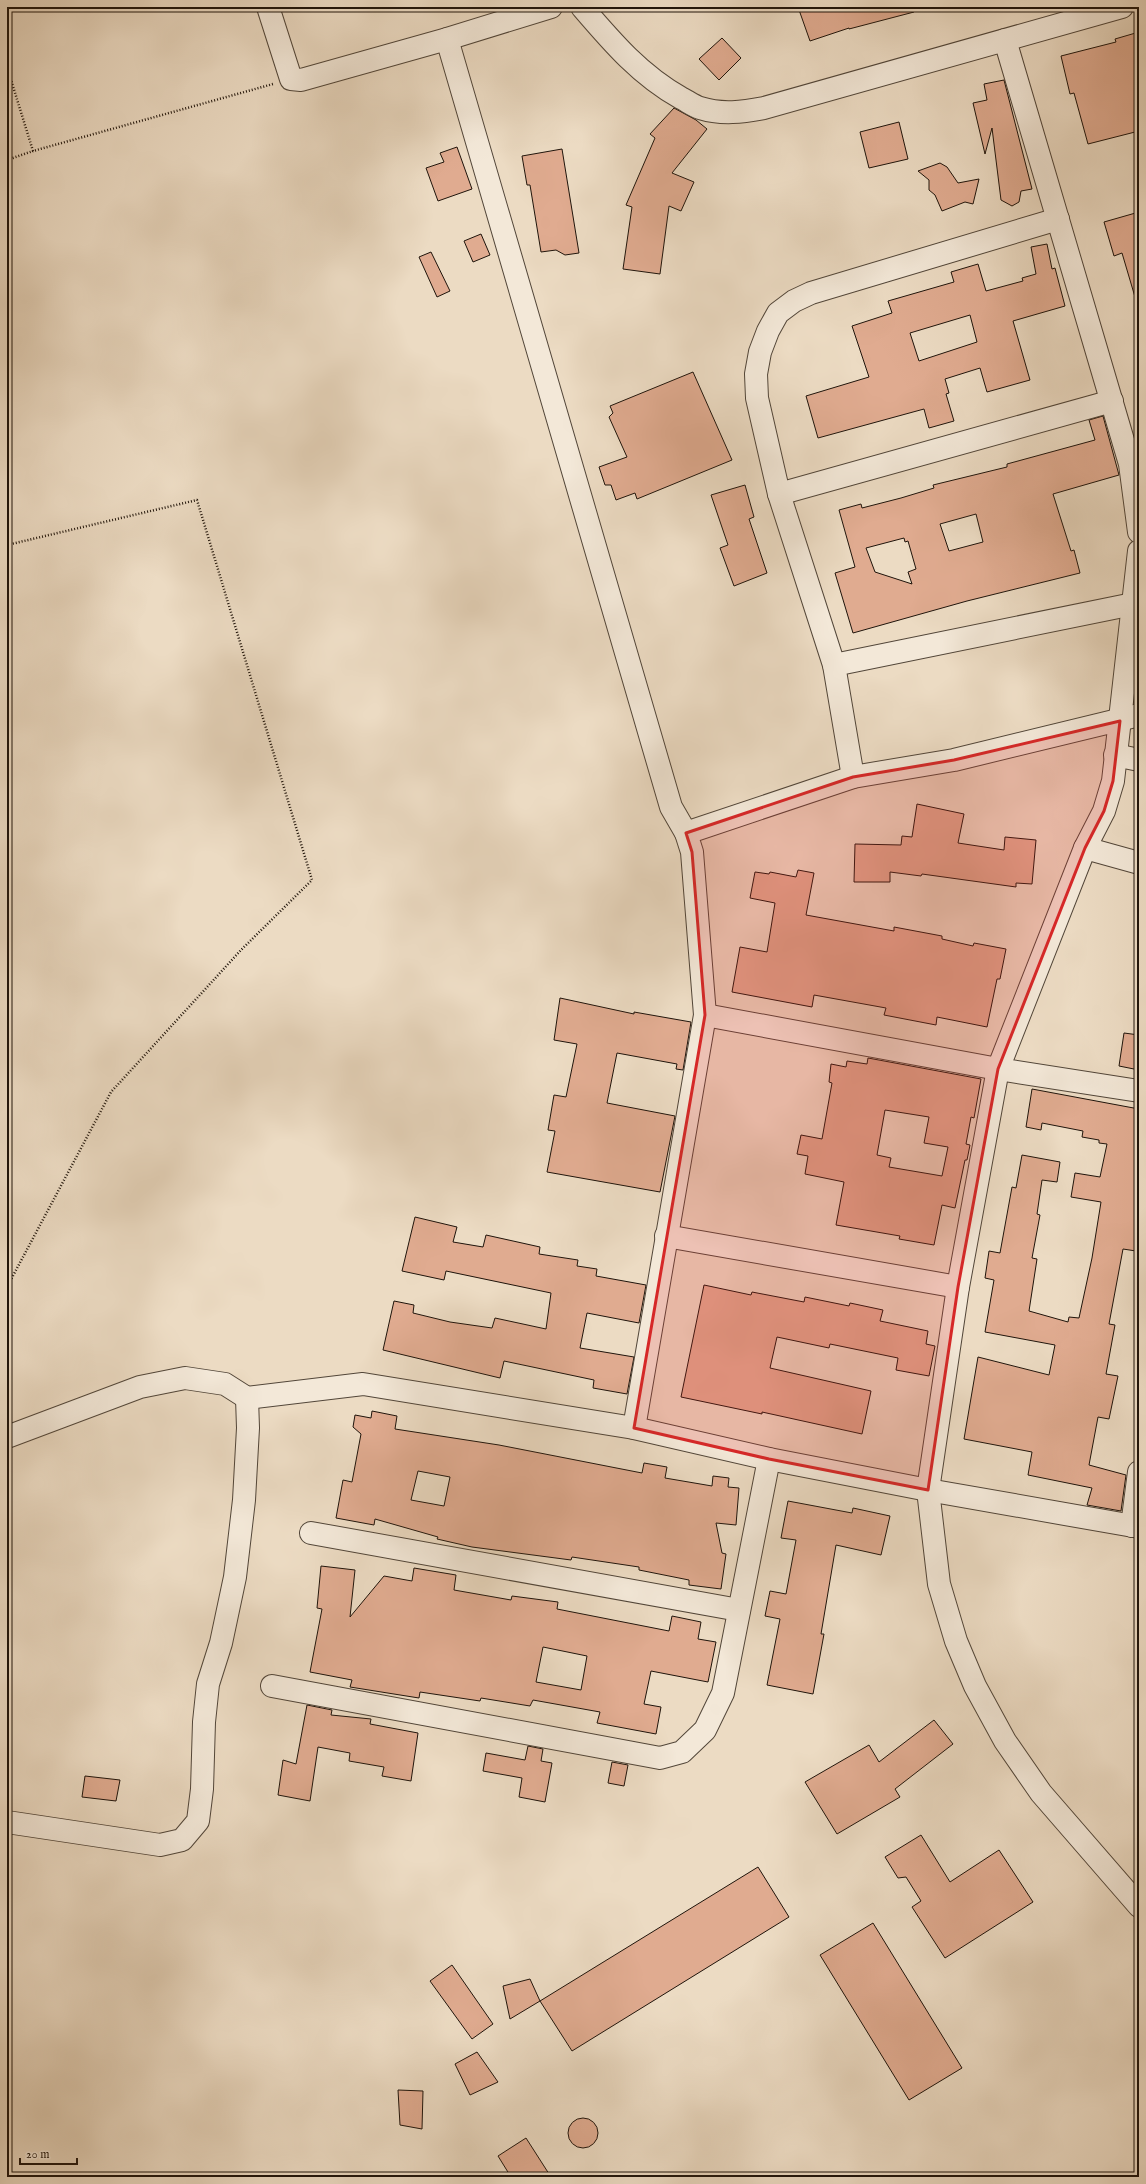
<svg xmlns="http://www.w3.org/2000/svg" width="1146" height="2184" font-family="'IM FELL English',serif">
	<style>
		.building { fill: #e0ab90; stroke: #1f140b; fill-rule: evenodd }
		.lines { fill: none; stroke-linecap: round; stroke-linejoin: round }
		.minor-casing { stroke: #524639; stroke-width: 24 }
		.path { stroke: #1f140b; stroke-width: 2.5; stroke-dasharray: 1 2; stroke-linecap: butt }
		.minor { stroke: #f3e8d8; stroke-width: 22 }
		.marked { fill: #d62828; fill-opacity: 0.2; stroke: #d62828; stroke-width: 3; stroke-linejoin: round }
	</style>
	<rect width="100%" height="100%" fill="#ecdbc3"/>
	<filter id="stains"><feTurbulence type="fractalNoise" baseFrequency=".005" numOctaves="4"/><feColorMatrix values="0 0 0 0 .2 0 0 0 0 .09 0 0 0 0 .02 0 0 0 .5 -.17"/></filter>
	<radialGradient id="worn" r=".72"><stop offset=".6" stop-color="#630" stop-opacity="0"/><stop offset="1" stop-color="#630" stop-opacity=".3"/></radialGradient>
	<g class="building">
		<path d="M798,7H913L914,12L849,29V28L810,41Z"/>
		<path d="M1139,32V131L1088,144L1074,93L1070,94L1061,56L1116,42L1115,39Z"/>
		<path d="M722,38L741,58L719,80L699,59Z"/>
		<path d="M1004,80L1032,189L1021,191L1019,202L1012,206L1001,200L992,128L985,154L973,103L987,100L984,84Z"/>
		<path d="M674,108L696,120L707,129L672,173L694,182L681,211L669,206L660,274L623,269L632,207L626,205L655,138L650,134Z"/>
		<path d="M899,122L908,159L869,168L860,132Z"/>
		<path d="M457,147L472,189L438,201L426,168L444,162L440,153Z"/>
		<path d="M562,149L579,253L565,255L556,250L541,252L530,185H527L522,156Z"/>
		<path d="M940,163L947,167L958,183L979,179L973,204L965,202L942,211L935,195L929,190V180L918,171Z"/>
		<path d="M1139,212V296L1135,297L1122,253L1114,256L1104,222Z"/>
		<path d="M481,234L490,255L473,262L464,241Z"/>
		<path d="M1047,244L1052,269L1055,268L1065,306L1013,321L1030,380L987,392L980,368L945,379L949,393L946,394L954,421L929,428L924,409L818,438L806,396L869,377L852,326L892,313L888,301L954,282L951,272L978,264L986,291L1023,281L1022,278L1036,274L1031,247ZM970,315L977,342L919,361L910,333Z"/>
		<path d="M431,252L450,291L437,297L419,257Z"/>
		<path d="M693,372L732,460L637,499L635,493L616,500L611,485H605L599,467L627,457L609,417L613,413L610,406Z"/>
		<path d="M1103,416L1119,475L1053,494L1071,551L1074,550L1080,573L967,601L853,633L835,573L855,567L839,510L861,504L862,508L901,498L934,488L933,485L1007,467V464L1095,440L1089,420ZM976,514L983,542L949,551L940,524ZM904,538L905,542L908,541L916,569L908,572L912,584L875,572L866,548Z"/>
		<path d="M745,485L754,517L749,519L767,573L734,586L720,548L728,545L711,495Z"/>
		<path d="M917,804L964,814L958,843L1004,850L1005,837L1036,840L1032,884L1016,883V887L922,874L921,876L890,872V882H854L855,844L901,845L902,836L912,837Z"/>
		<path d="M798,870L814,873L806,915L894,931V927L942,936V939L973,946L974,943L1006,949L1000,979H997L987,1027L937,1017L936,1025L884,1015L886,1008L814,995L812,1007L732,992L740,947L767,952L775,903L750,898L755,872L769,874L770,872L796,877Z"/>
		<path d="M560,998L634,1014V1012L691,1022L683,1070L676,1069L677,1064L617,1053L607,1103L675,1116L660,1192L547,1172L555,1131L548,1130L554,1095L566,1097L577,1044L554,1040Z"/>
		<path d="M1124,1033L1139,1035V1070L1119,1066Z"/>
		<path d="M868,1058L981,1079L974,1118L971,1117L966,1144L970,1145L967,1160H965L955,1208L942,1205L934,1245L899,1239L900,1236L836,1225L844,1182L805,1174L808,1156L797,1154L801,1135L822,1139L832,1083L829,1082L831,1064L846,1067L847,1061L867,1064ZM885,1110L929,1117L924,1143L948,1147L942,1176L889,1167L891,1158L877,1155Z"/>
		<path d="M1032,1089L1139,1109V1233L1136,1251L1123,1249L1109,1324L1115,1325L1106,1374L1118,1376L1109,1419L1098,1417L1089,1465L1126,1475L1121,1511L1087,1505L1092,1488L1028,1475L1032,1452L964,1439L978,1357L1049,1375L1055,1345L985,1332L994,1280L985,1278L989,1251L1000,1253L1012,1187L1016,1188L1022,1155L1060,1162L1057,1182L1042,1180L1037,1214L1040,1215L1032,1258L1037,1259L1029,1311L1068,1322L1069,1317L1079,1318L1092,1258L1101,1202L1071,1197L1075,1173L1100,1177L1107,1144L1099,1143V1140L1082,1137L1083,1131L1042,1123L1041,1130L1026,1127Z"/>
		<path d="M415,1217L457,1227L453,1242L483,1247L486,1235L540,1247L539,1254L578,1260L577,1266L597,1269L596,1276L646,1285L639,1323L587,1313L580,1348L634,1357L627,1394L593,1388L594,1380L504,1361L500,1378L383,1350L394,1301L414,1305L413,1313L450,1322L492,1328L495,1318L546,1329L551,1293L446,1271L444,1280L402,1271Z"/>
		<path d="M704,1285L751,1295L752,1292L804,1302L805,1297L849,1306L850,1303L883,1310L880,1321L928,1331L926,1344L935,1346L929,1376L896,1370L898,1358L830,1344L829,1348L777,1337L770,1368L871,1391L862,1434L762,1412V1414L681,1397Z"/>
		<path d="M372,1411L397,1416L395,1429L499,1445L642,1473L644,1463L667,1467L665,1478L712,1486L713,1476L729,1478L728,1487L739,1488L736,1525L716,1523L722,1553L726,1554L721,1589L689,1585V1580L639,1570V1567L572,1557L571,1560L472,1547L437,1539L438,1537L375,1519L374,1525L336,1518L343,1480L352,1482L361,1434L353,1427L355,1415L371,1418ZM418,1471L450,1477L444,1506L411,1500Z"/>
		<path d="M788,1501L852,1513L853,1508L890,1516L881,1555L836,1545L821,1634H824L813,1694L767,1685L780,1619L765,1616L770,1591L786,1594L796,1540L781,1538Z"/>
		<path d="M321,1566L355,1570L350,1617L384,1576L412,1581L414,1568L456,1575L454,1590L511,1600L512,1596L558,1602L557,1609L669,1631L672,1616L701,1622L698,1639L716,1642L708,1682L651,1671L644,1704L661,1707L656,1734L597,1723L600,1712L533,1700L530,1706L481,1698L480,1701L420,1692L419,1698L350,1687L352,1680L310,1672L322,1609L317,1608ZM543,1647L587,1656L581,1690L536,1682Z"/>
		<path d="M307,1705L332,1710L331,1715L371,1719L370,1724L418,1733L411,1781L382,1776L384,1767L349,1761L350,1753L318,1747L310,1801L278,1795L283,1760L296,1764Z"/>
		<path d="M934,1720L953,1744L895,1789L900,1797L837,1834L805,1782L869,1745L879,1762Z"/>
		<path d="M528,1746L543,1749L541,1761L552,1763L545,1802L519,1797L522,1778L483,1771L486,1753L525,1760Z"/>
		<path d="M612,1762L628,1765L624,1786L608,1783Z"/>
		<path d="M85,1776L120,1780L116,1801L82,1797Z"/>
		<path d="M921,1835L950,1882L999,1850L1033,1902L945,1958L912,1907L921,1901L906,1877L898,1878L885,1857Z"/>
		<path d="M758,1867L789,1917L572,2051L540,2001Z"/>
		<path d="M873,1923L962,2068L909,2100L820,1955Z"/>
		<path d="M452,1965L493,2024L472,2039L430,1981Z"/>
		<path d="M530,1979L540,2001L510,2019L503,1986Z"/>
		<path d="M477,2052L498,2082L470,2095L455,2064Z"/>
		<path d="M398,2090L423,2091L422,2129L400,2125Z"/>
		<circle cx="583" cy="2133" r="15"/>
		<path d="M526,2138L551,2177H511L498,2156Z"/>
	</g>
	<g class="lines">
		<defs>
			<g id="minor">
				<path d="M268,7L291,79L301,80L447,39L551,7"/>
				<path d="M582,7C612,42 640,75 681,98C687,101 694,106 700,108C722,115 743,112 764,108L1122,7"/>
				<path d="M447,39L671,807L686,833"/>
				<path d="M1005,40L1130,464L1139,532"/>
				<path d="M779,494L1112,401"/>
				<path d="M1139,551L1113,781L1104,811L1085,848L998,1069L958,1287L928,1490L939,1584L956,1641L975,1686L1005,1741L1041,1793L1139,1906"/>
				<path d="M834,665L1133,604"/>
				<path d="M1115,755L1139,760"/>
				<path d="M853,777L834,665L779,494L757,398L756,374L760,352L768,331L778,313L794,301L811,293L1058,219"/>
				<path d="M1085,848L1139,863"/>
				<path d="M705,1015L998,1069L1139,1091"/>
				<path d="M666,1236L958,1287"/>
				<path d="M634,1428L705,1015L692,852L686,833L853,777L954,760L1139,715"/>
				<path d="M7,1437L140,1387L185,1378L225,1384L247,1398L363,1384L634,1428L769,1459L928,1490L1139,1527"/>
				<path d="M1132,1526L1139,1472"/>
				<path d="M311,1533L739,1610"/>
				<path d="M272,1686L660,1758L682,1752L705,1730L723,1693L769,1459"/>
				<path d="M7,1822L160,1845L182,1840L198,1821L202,1789L204,1722L208,1684L221,1643L235,1577L244,1500L248,1428L247,1398"/>
			</g>
		</defs>
		<use href="#minor" class="minor-casing"/>
		<g class="path">
			<path d="M7,67L33,151L273,84"/>
			<path d="M7,160L33,151"/>
			<path d="M7,545L197,500L312,880L241,950L111,1092L7,1287"/>
		</g>
		<use href="#minor" class="minor"/>
	</g>
	<path class="marked" d="M1120,721L1113,781L1104,811L1085,848L998,1069L958,1287L928,1490L769,1459L634,1428L705,1015L692,852L686,833L853,777L954,760Z"/>
	<rect width="1146" height="2184" fill="none" stroke="#ecdbc3" stroke-width="24"/>
	<rect x="8" y="8" width="1130" height="2168" fill="none" stroke="#1f140b" stroke-width="2"/>
	<rect x="12" y="12" width="1122" height="2160" fill="none" stroke="#1f140b"/>
	<path d="M20 2158v6h57v-6" fill="none" stroke="#1f140b" stroke-width="2"/>
	<text x="26" y="2158" font-size="12" fill="#1f140b" stroke="#f3e8d8" stroke-width="3" paint-order="stroke">20 m</text>
	<rect width="100%" height="100%" filter="url(#stains)"/>
	<rect width="100%" height="100%" fill="url(#worn)"/>
</svg>
